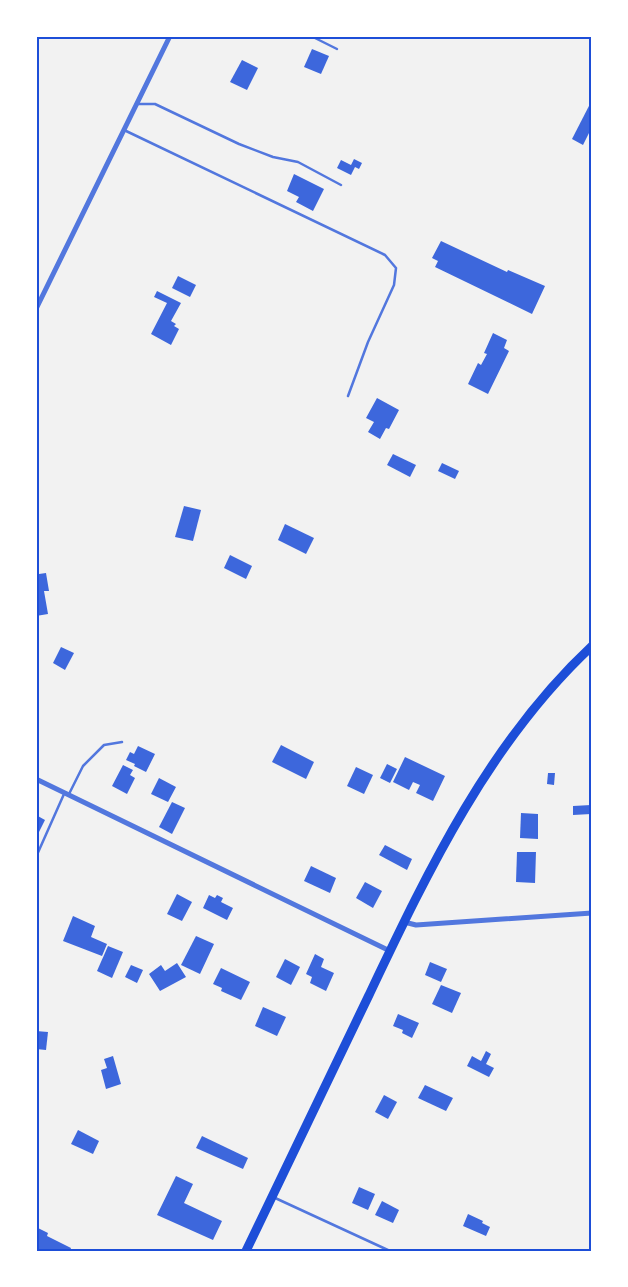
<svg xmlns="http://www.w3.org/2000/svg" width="628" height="1287" font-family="'Open Sans',sans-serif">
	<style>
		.building { fill: #3d67dc }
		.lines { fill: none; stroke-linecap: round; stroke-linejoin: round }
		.service { stroke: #5277de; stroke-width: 2.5 }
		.minor { stroke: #5277de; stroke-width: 5 }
		.primary { stroke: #1d4ed8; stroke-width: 9 }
		.neatline { fill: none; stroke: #1d4ed8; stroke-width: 2 }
	</style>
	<rect width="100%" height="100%" fill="#f2f2f2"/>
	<g class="building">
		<path d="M312,49L329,56L321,74L304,67Z"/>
		<path d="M242,60L258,68L247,90L230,82Z"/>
		<path d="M592,100V127L583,145L572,139Z"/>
		<path d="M354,159L362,163L359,169L355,167L351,175L337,168L341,160L351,165Z"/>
		<path d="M294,174L324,189L313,211L296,202L299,197L287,191Z"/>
		<path d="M441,241L507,272L508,270L545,286L532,314L435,267L438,261L432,258Z"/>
		<path d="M178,276L196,285L190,297L172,288Z"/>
		<path d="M157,291L181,303L171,321L176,324L174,326L179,329L171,345L151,334L167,303L154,297Z"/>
		<path d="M493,333L507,340L504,348L509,351L488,394L468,384L478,363L481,365L487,354L484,353Z"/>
		<path d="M377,398L399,410L389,429L386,428L380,439L368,432L374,422L366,418Z"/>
		<path d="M393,454L416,465L410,477L387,465Z"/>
		<path d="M442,463L459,471L455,479L438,471Z"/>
		<path d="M184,506L201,510L193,541L175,537Z"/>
		<path d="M285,524L314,538L306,554L278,540Z"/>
		<path d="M230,555L252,566L246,579L224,568Z"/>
		<path d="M36,563L39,574L46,573L49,591H44L48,614L36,616Z"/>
		<path d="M61,647L74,653L65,670L53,663Z"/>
		<path d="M281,745L314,762L306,779L272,762Z"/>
		<path d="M138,746L155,754L146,772L134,766L135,764L126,760L130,752L134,754Z"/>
		<path d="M405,757L445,776L433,801L416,793L420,785L413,782L409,790L393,782Z"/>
		<path d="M387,764L397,769L390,783L380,778Z"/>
		<path d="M123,765L133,770L130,775L135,778L127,794L112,786Z"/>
		<path d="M356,767L373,775L364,794L347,786Z"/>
		<path d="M548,773H555L554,785L547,784Z"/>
		<path d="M159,778L176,787L168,802L151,794Z"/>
		<path d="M172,802L185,808L172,834L159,827Z"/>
		<path d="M591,805V814L573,815V806Z"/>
		<path d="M521,813L538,814V839L520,838Z"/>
		<path d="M36,815L45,820L36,838Z"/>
		<path d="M385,845L412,859L407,870L379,855Z"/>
		<path d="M517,852H536L535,883L516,882Z"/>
		<path d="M311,866L336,878L330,893L304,881Z"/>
		<path d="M365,882L382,891L373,908L356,898Z"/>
		<path d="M177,894L192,902L182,921L167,914Z"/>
		<path d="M209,895L215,898L217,895L223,898L221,902L233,908L227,920L203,908Z"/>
		<path d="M73,916L95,926L91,937L107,944L102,956L63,941Z"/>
		<path d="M196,936L214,944L200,974L181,965Z"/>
		<path d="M108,946L123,952L112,978L97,971Z"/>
		<path d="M315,954L324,959L321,967L334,973L326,991L310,983L312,977L306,974Z"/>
		<path d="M285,959L300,967L291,985L276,977Z"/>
		<path d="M430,962L447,969L441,982L425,975Z"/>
		<path d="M177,963L186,977L160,991L149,974L161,965L165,971Z"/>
		<path d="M131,965L143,970L137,983L125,977Z"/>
		<path d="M221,968L250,982L241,1000L221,991L222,988L213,984Z"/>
		<path d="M441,985L461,993L452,1013L432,1004Z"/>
		<path d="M263,1007L286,1017L277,1036L255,1026Z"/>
		<path d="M398,1014L419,1023L412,1038L402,1033L403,1030L393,1026Z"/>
		<path d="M36,1031L48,1032L46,1050L36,1049Z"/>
		<path d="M486,1051L491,1054L486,1064L494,1068L489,1077L467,1066L472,1056L481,1061Z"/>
		<path d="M113,1056L121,1084L106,1089L101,1070L107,1068L104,1059Z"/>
		<path d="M425,1085L453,1098L446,1111L418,1098Z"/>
		<path d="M384,1095L397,1102L388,1119L375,1112Z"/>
		<path d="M78,1130L99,1141L93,1154L71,1144Z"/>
		<path d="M202,1136L248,1158L243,1169L196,1148Z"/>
		<path d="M176,1176L193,1184L184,1203L222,1221L213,1240L157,1215Z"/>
		<path d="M359,1187L375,1194L368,1210L352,1203Z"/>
		<path d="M382,1201L399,1210L393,1223L375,1215Z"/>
		<path d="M468,1214L483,1221L482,1223L490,1227L486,1236L463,1226Z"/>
		<path d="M36,1227L48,1233L47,1236L71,1248L70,1251H36Z"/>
	</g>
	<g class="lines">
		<g class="service">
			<path d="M311,36L337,49"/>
			<path d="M138,104H155L239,144L273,157L298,162L341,185"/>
			<path d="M124,130L385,255L396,268L394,285L368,342L348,396"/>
			<path d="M69,794L83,766L104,745L122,742"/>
			<path d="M36,857L64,794"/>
			<path d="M273,1197L390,1251"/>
		</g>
		<g class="minor">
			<path d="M36,309L170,36"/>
			<path d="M36,779L390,951"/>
			<path d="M404,922L416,925L592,913"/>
		</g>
		<path class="primary" d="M246,1251C287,1166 328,1080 369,995C428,871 489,742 592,646"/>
	</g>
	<rect width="628" height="1287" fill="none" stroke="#ffffff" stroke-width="75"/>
	<rect x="38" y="38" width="552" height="1212" class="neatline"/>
</svg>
